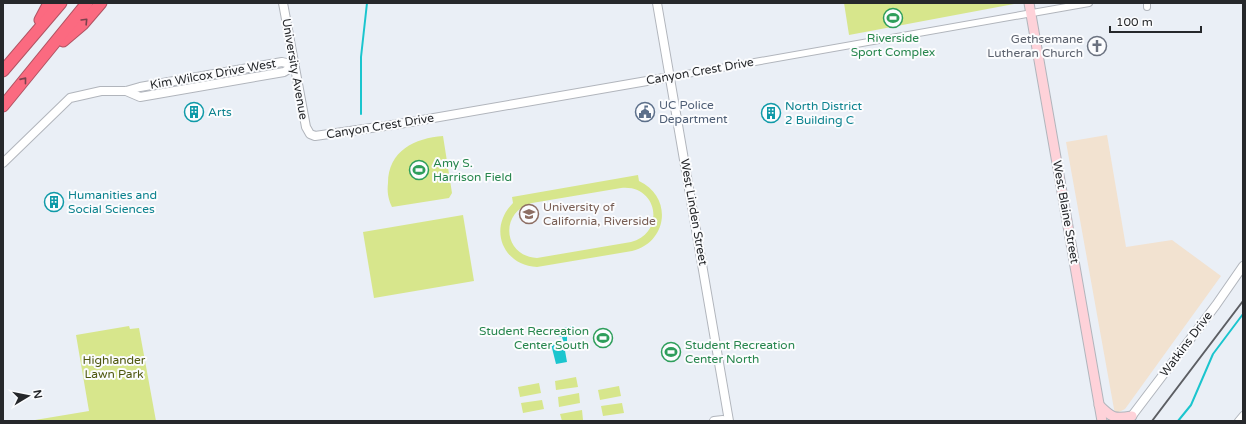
<svg xmlns="http://www.w3.org/2000/svg" width="1246" height="424" font-family="'Varela Round',sans-serif">
	<style>
		.commercial { fill: #f2e2d0 }
		.green { fill: #d7e68c; fill-rule: evenodd }
		.water { fill: #1bc5ce }
		.lines { fill: none; stroke-linecap: round; stroke-linejoin: round }
		.stream { stroke: #1bc5ce; stroke-width: 2 }
		.minor-casing { stroke: #b1b5bc; stroke-width: 8 }
		.tertiary-casing { stroke: #b1b5bc; stroke-width: 10 }
		.secondary-casing { stroke: #b1b5bc; stroke-width: 11 }
		.motorway-casing { stroke: #b05362; stroke-width: 13 }
		.minor { stroke: #fff; stroke-width: 6 }
		.tertiary { stroke: #fff; stroke-width: 8 }
		.secondary { stroke: #fed2d9; stroke-width: 9 }
		.motorway { stroke: #fb6a80; stroke-width: 11 }
		.rail { stroke: #5c5e63; stroke-width: 2 }
		.oneway { stroke: #7b424d }
		.labels { text-anchor: middle; stroke-width: 4; stroke-linejoin: round; paint-order: stroke }
		.leisure-label { font-size: 12px; fill: #27864d; stroke: #fbfcfe; text-anchor: start }
		.worship-label { font-size: 12px; fill: #5b616d; stroke: #fbfcfe; text-anchor: end }
		.street-label { font-size: 12px; fill: #26282b; stroke: #fbfcfe }
		.service-label { font-size: 12px; fill: #4e5e75; stroke: #fbfcfe; text-anchor: start }
		.culture-label { font-size: 12px; fill: #0d838f; stroke: #fbfcfe; text-anchor: start }
		.education-label { font-size: 12px; fill: #785e54; stroke: #fbfcfe; text-anchor: start }
		.park-label { font-size: 12px; fill: #4f580f; stroke: #fbfcfe }
	</style>
	<rect width="100%" height="100%" fill="#eaeff6"/>
	<path class="commercial" d="M1107,135L1126,247L1172,240L1221,276L1125,409L1119,412H1115L1114,409L1066,142Z"/>
	<g class="green">
		<path d="M844,3H1016L1014,4L849,35Z"/>
		<path d="M443,136L452,193L449,198L392,207C388,199 387,191 388,183C388,151 415,138 443,136Z"/>
		<path d="M638,175L639,181C673,197 668,242 632,251L537,267C502,265 488,228 513,203L512,197ZM621,188C658,184 666,233 631,242L537,258C503,256 499,212 532,203Z"/>
		<path d="M463,215L474,281L374,298L363,232Z"/>
		<path d="M129,326L130,329L139,328L156,421H29L89,411L76,335Z"/>
		<path d="M576,377L578,387L556,390L555,381Z"/>
		<path d="M539,383L541,393L520,397L518,387Z"/>
		<path d="M619,386L621,396L600,400L598,390Z"/>
		<path d="M579,393L580,403L559,407L558,397Z"/>
		<path d="M542,400L544,409L523,413L521,403Z"/>
		<path d="M622,403L624,413L603,416L601,406Z"/>
		<path d="M582,410L583,420L562,421L560,414Z"/>
	</g>
	<path class="water" d="M572,326L575,327L576,331L574,333L568,334L567,336V345H564L567,362L556,364L551,344L563,341L562,337H556L554,332L557,329Z"/>
	<g class="lines">
		<g class="stream">
			<path d="M361,114V57L367,3"/>
			<path d="M1178,421L1191,405L1213,354L1243,314"/>
		</g>
		<defs>
			<g id="minor">
				<path d="M1147,3V7"/>
				<path d="M670,77L1089,3"/>
				<path d="M1238,421L1243,415"/>
			</g>
			<g id="tertiary">
				<path d="M283,3L306,127L310,134L315,136L399,124L670,77"/>
				<path d="M657,3L729,421"/>
				<path d="M126,91L140,97L284,72L295,65"/>
				<path d="M3,163L70,98L101,91H126L140,87L282,62L295,65"/>
				<path d="M714,421L723,420L725,421"/>
				<path d="M1128,421L1216,305L1243,266"/>
			</g>
			<g id="secondary">
				<path d="M1029,3L1102,421"/>
				<path d="M1099,405C1112,418 1114,419 1132,416"/>
			</g>
			<g id="motorway">
				<path d="M40,20L49,3"/>
				<path d="M63,41L83,24L101,3"/>
				<path d="M3,71L61,3"/>
				<path d="M3,106L87,3"/>
			</g>
		</defs>
		<use href="#minor" class="minor-casing"/>
		<use href="#tertiary" class="tertiary-casing"/>
		<use href="#secondary" class="secondary-casing"/>
		<use href="#motorway" class="motorway-casing"/>
		<use href="#minor" class="minor"/>
		<use href="#tertiary" class="tertiary"/>
		<use href="#secondary" class="secondary"/>
		<use href="#motorway" class="motorway"/>
		<path class="rail" d="M1152,421L1243,301"/>
	</g>
	<defs><path id="oneway-chevron" d="M-2-3.5L2.5 0L-2 3.5" fill="none" stroke-width="1.6" stroke-linecap="round" stroke-linejoin="round"/></defs>
	<g class="oneway">
		<use href="#oneway-chevron" transform="translate(85 21) rotate(-46)"/>
		<use href="#oneway-chevron" transform="translate(24 80) rotate(-51)"/>
	</g>
	<defs>
		<symbol id="stadium-ring" viewBox="-11 -11 22 22"><circle r="9.5" fill="#fbfcfe" stroke="#2e9e5b" stroke-width="1.5"/><path d="M0-5a6.5 5 0 1 0 0 10a6.5 5 0 1 0 0-10ZM-3.5-1.8h7v3.6h-7Z" fill="#2e9e5b"/></symbol>
		<symbol id="church-ring" viewBox="-11 -11 22 22"><circle r="9.5" fill="#fbfcfe" stroke="#6b7280" stroke-width="1.5"/><path d="M-1.2-6h2.4v3.5h3.3v2.4h-3.3V6h-2.4V-.1h-3.3v-2.4h3.3Z" fill="#6b7280"/></symbol>
		<symbol id="building-ring" viewBox="-11 -11 22 22"><circle r="9.5" fill="#fbfcfe" stroke="#0f9aa8" stroke-width="1.5"/><path d="M-4-6H4V6H1V3H-1V6H-4ZM-2.5-4.3h1.7v1.8h-1.7ZM.8-4.3h1.7v1.8H.8ZM-2.5-1h1.7V.8h-1.7ZM.8-1h1.7V.8H.8Z" fill="#0f9aa8"/></symbol>
		<symbol id="civic-ring" viewBox="-11 -11 22 22"><circle r="9.5" fill="#fbfcfe" stroke="#5c6f8a" stroke-width="1.5"/><path d="M-.6-6.5H3V-4.5H.6V-3L4-1V1h2V6H-6V1h2V-1L-.6-3ZM-1.2 2.5V6h2.4V2.5Z" fill="#5c6f8a"/></symbol>
		<symbol id="university-ring" viewBox="-11 -11 22 22"><circle r="9.5" fill="#fbfcfe" stroke="#8d6e63" stroke-width="1.5"/><path d="M0-5L7-2L0 1L-7-2ZM-4 1L0 2.5L4 1V4Q0 6-4 4Z" fill="#8d6e63"/></symbol>
	</defs>
	<g fill-rule="evenodd">
		<use href="#stadium-ring" x="882" y="7" width="22" height="22"/>
		<use href="#church-ring" x="1086" y="35" width="22" height="22"/>
		<use href="#building-ring" x="183" y="101" width="22" height="22"/>
		<use href="#civic-ring" x="634" y="101" width="22" height="22"/>
		<use href="#building-ring" x="760" y="102" width="22" height="22"/>
		<use href="#stadium-ring" x="408" y="159" width="22" height="22"/>
		<use href="#building-ring" x="43" y="191" width="22" height="22"/>
		<use href="#university-ring" x="518" y="203" width="22" height="22"/>
		<use href="#stadium-ring" x="592" y="327" width="22" height="22"/>
		<use href="#stadium-ring" x="660" y="341" width="22" height="22"/>
	</g>
	<g class="labels">
		<g class="leisure-label">
			<text x="893" y="42" text-anchor="middle">Riverside<tspan x="893" dy="14">Sport Complex</tspan></text>
			<text x="433" y="167">Amy S.<tspan x="433" dy="14">Harrison Field</tspan></text>
			<text x="589" y="335" text-anchor="end">Student Recreation<tspan x="589" dy="14">Center South</tspan></text>
			<text x="685" y="349">Student Recreation<tspan x="685" dy="14">Center North</tspan></text>
		</g>
		<g class="worship-label">
			<text x="1083" y="43">Gethsemane<tspan x="1083" dy="14">Lutheran Church</tspan></text>
		</g>
		<g class="street-label">
			<text transform="translate(295 69) rotate(80)" y="4">University Avenue</text>
			<text transform="translate(700 71) rotate(-10)" y="4">Canyon Crest Drive</text>
			<text transform="translate(213 74) rotate(-10)" y="4">Kim Wilcox Drive West</text>
			<text transform="translate(380 126) rotate(-9)" y="4">Canyon Crest Drive</text>
			<text transform="translate(694 212) rotate(80)" y="4">West Linden Street</text>
			<text transform="translate(1066 212) rotate(80)" y="4">West Blaine Street</text>
			<text transform="translate(1186 344) rotate(-53)" y="4">Watkins Drive</text>
		</g>
		<g class="service-label">
			<text x="659" y="109">UC Police<tspan x="659" dy="14">Department</tspan></text>
		</g>
		<g class="culture-label">
			<text x="785" y="110">North District<tspan x="785" dy="14">2 Building C</tspan></text>
			<text x="208" y="116">Arts</text>
			<text x="68" y="199">Humanities and<tspan x="68" dy="14">Social Sciences</tspan></text>
		</g>
		<g class="education-label">
			<text x="543" y="211">University of<tspan x="543" dy="14">California, Riverside</tspan></text>
		</g>
		<g class="park-label">
			<text x="114" y="364">Highlander<tspan x="114" dy="14">Lawn Park</tspan></text>
		</g>
	</g>
	<rect width="1246" height="424" fill="none" stroke="#26282b" stroke-width="8"/>
	<g transform="translate(28 396) rotate(80)" stroke="#fbfcfe" stroke-width="3" paint-order="stroke">
	<path d="M0-3L7 15L0 10L-7 15Z" fill="#26282b"/>
	<text y="-6" font-size="11" font-weight="bold" text-anchor="middle" fill="#26282b">N</text>
	</g>
	<path d="M1110 26v6h91v-6" fill="none" stroke="#26282b" stroke-width="2"/>
	<text x="1116" y="26" font-size="12" fill="#26282b" stroke="#fbfcfe" stroke-width="3" paint-order="stroke">100 m</text>
</svg>
